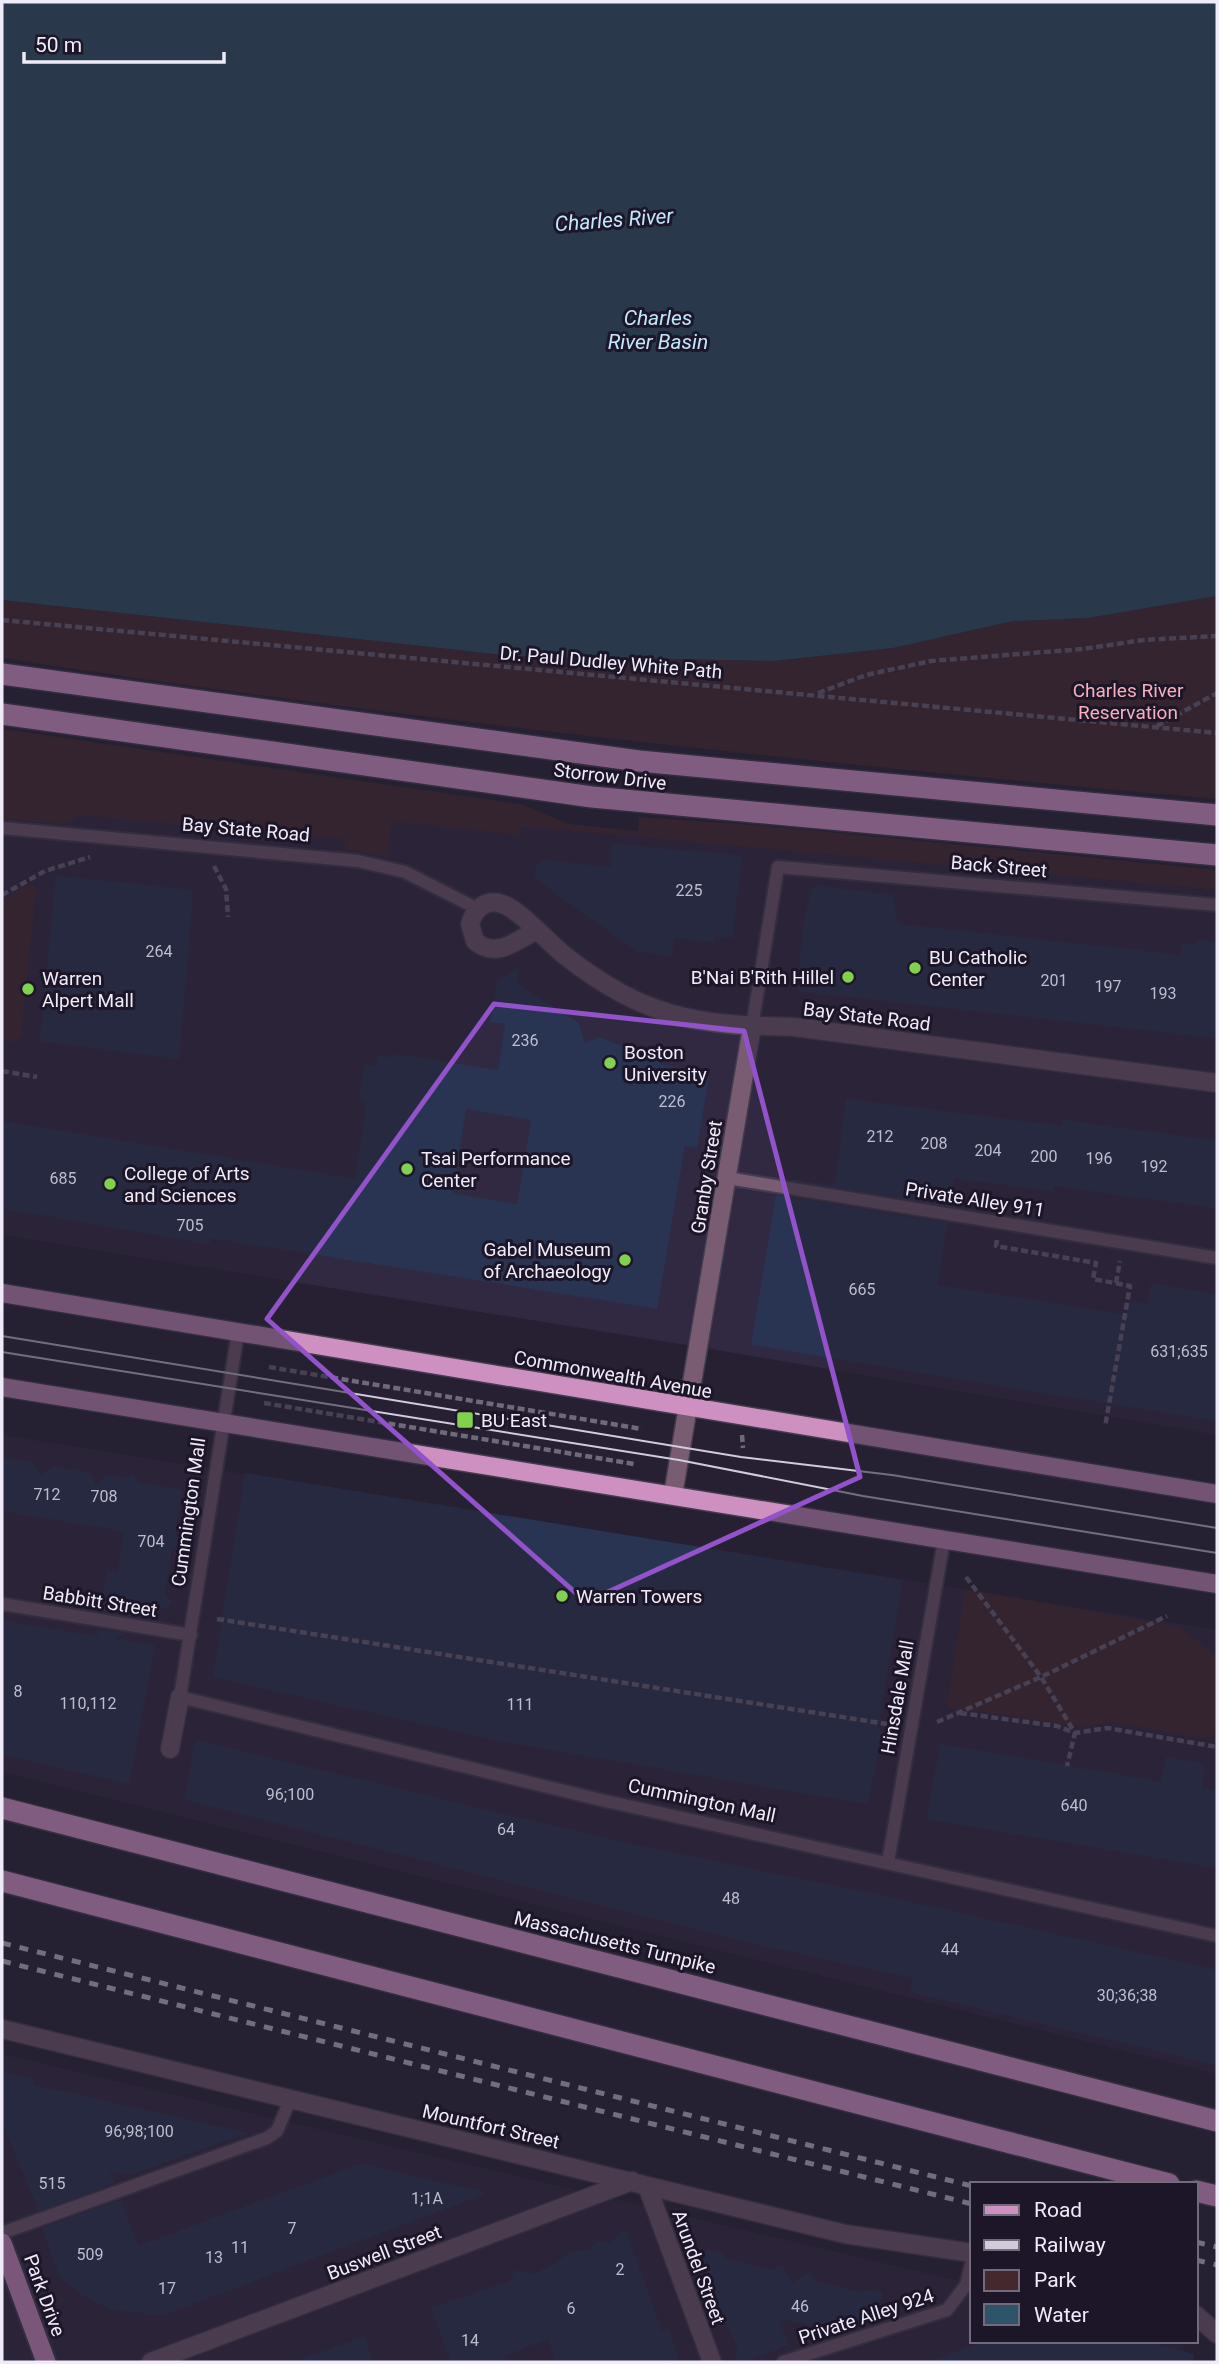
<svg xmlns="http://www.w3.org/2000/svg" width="1219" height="2364" font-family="Roboto,sans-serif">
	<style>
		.built { fill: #312841 }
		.green { fill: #44282d }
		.water { fill: #2e5469 }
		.building { fill: #293452; fill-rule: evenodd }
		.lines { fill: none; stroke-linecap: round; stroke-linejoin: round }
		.service-casing { stroke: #433c4f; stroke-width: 16 }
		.pedestrian-casing { stroke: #433c4f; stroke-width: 21 }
		.minor-casing { stroke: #433c4f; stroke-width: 21 }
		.primary-casing { stroke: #433c4f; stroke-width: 21 }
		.trunk-casing { stroke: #433c4f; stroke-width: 23 }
		.motorway-casing { stroke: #433c4f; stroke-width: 24 }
		.path { stroke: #6f697a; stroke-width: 4.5; stroke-dasharray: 7 3.5; stroke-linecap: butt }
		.service { stroke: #795b72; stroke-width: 12 }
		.pedestrian { stroke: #795b72; stroke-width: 18 }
		.minor { stroke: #795b72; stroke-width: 18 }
		.primary { stroke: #ce90c1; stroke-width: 18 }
		.trunk { stroke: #df9ad0; stroke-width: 19 }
		.motorway { stroke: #f0a5e0; stroke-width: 21 }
		.tram { stroke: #d0ccda; stroke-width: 2 }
		.rail { stroke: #d0ccda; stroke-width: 5; stroke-dasharray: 9 9; stroke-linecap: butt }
		.marked { fill: none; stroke: #9252ca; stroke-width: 5; stroke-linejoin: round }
		.poi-dot { fill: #82d050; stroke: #1d1629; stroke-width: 2.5 }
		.labels { text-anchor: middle; stroke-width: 6; stroke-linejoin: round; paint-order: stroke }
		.number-label { font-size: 16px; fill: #bebdce }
		.street-label { font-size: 19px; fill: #efebf8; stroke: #1d1629 }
		.park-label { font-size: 19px; fill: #f7afbc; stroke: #1d1629 }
		.poi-label { font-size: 19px; fill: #efebf8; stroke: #1d1629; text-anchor: start }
		.water-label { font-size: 21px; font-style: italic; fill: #c1e7fe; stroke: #1d1629 }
	</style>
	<rect width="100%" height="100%" fill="#272033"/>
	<g class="built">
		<path d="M2,754L555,829L1217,890V1435L699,1347L2,1235Z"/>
		<path d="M2,1435L1217,1630V2074L2,1772Z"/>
		<path d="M2,2054L972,2284V2341H1180L1184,2346L1183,2362H2Z"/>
	</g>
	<g class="green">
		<path d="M1217,596V799C811,763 405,720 2,658V600L513,656L774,661L893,648L1013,621L1088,618Z"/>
		<path d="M2,729L520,804L569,824L638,831L639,817L767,826L1217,870V890L520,826L518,835L391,821L388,857L348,850L343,839L79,815L67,824L2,819Z"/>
		<path d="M23,886H33L36,890L21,1034L12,1043L2,1038V902Z"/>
		<path d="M965,1589L1177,1626L1217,1656V1727L1211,1739L1110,1722L1086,1727L947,1707Z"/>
	</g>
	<path class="water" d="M2,2H1217V596L1088,618L1013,621L893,648L774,661L513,656L2,600Z"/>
	<g class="building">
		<path d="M612,844L742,856L732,938L715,936L714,942L674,938L672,956L637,951L534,878L536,867L542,860L611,867Z"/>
		<path d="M56,876L193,890L179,1059L40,1041Z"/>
		<path d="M821,886L893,895L898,924L1181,955L1182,943L1195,944L1196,939L1217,942V1038L797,991L804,921L812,889Z"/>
		<path d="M518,968L517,984L579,1023L585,1043L599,1037L657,1059L661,1064L689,1071L702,1068L709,1076L697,1148L685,1146L657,1309L211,1238L209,1244L2,1208V1121L355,1179L367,1101L359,1100L365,1064L376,1066L378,1055L394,1058L395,1054L498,1070L505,1024L490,1022L498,980ZM466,1109L531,1120L517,1204L453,1193Z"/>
		<path d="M846,1099L1062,1126L1063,1120L1217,1141V1208L1054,1186V1191L954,1178L950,1206L778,1178L835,1185Z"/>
		<path d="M776,1195L947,1223L937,1285L1126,1315L1129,1301L1148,1304L1151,1284L1217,1294V1421L751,1345Z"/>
		<path d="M2,1457L32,1463L41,1475L53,1466L89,1473L96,1485L108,1475L126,1479L133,1474L138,1483L182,1490L175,1533L183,1542L172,1548L165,1594L172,1603L147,1619L101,1611L107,1570L118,1572L124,1531L2,1511Z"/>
		<path d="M245,1473L902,1580L878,1730L882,1731L868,1804L505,1742L213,1677Z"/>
		<path d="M2,1621L97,1636L98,1629L125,1633L115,1639L155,1646L129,1784L2,1754Z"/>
		<path d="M195,1740L625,1843L851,1889L1217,1970V2065L910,1992L913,1978L752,1943L185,1800Z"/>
		<path d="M940,1744L1161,1782L1166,1757L1206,1764L1202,1788L1217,1790V1868L927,1819Z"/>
		<path d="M2,2071L33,2080L34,2085L247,2133L129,2175L110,2171L114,2183L39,2211L2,2122Z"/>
		<path d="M361,2164L488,2193L163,2315L113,2310L80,2294L60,2277L42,2228L120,2200L138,2246Z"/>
		<path d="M625,2229L662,2331L668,2329L679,2358L666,2362H556L548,2339L503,2356L506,2362H451L431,2308L510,2281L515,2270L532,2274L554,2265L568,2253L591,2249L597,2241L610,2243Z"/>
		<path d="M706,2249L723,2253L726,2259L771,2270L782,2265L792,2283L810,2272L815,2281L861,2293L866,2290L883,2292L877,2313L831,2329L779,2319L788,2345L743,2362H735L737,2346L722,2315L710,2275L703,2265Z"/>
		<path d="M364,2337L373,2362H302L301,2359Z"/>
		<path d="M984,2341H1141L1194,2354L1193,2362H934V2360Z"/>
	</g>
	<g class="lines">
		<defs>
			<g id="service">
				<path d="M2,828L358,861L405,872L478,909"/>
				<path d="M752,1027L778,867L1217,905"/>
				<path d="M727,1178L1217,1258"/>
				<path d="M238,1332L180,1697L601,1800L1217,1936"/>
				<path d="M2,1604L191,1635"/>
				<path d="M888,1862L944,1540"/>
				<path d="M2,2233L267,2138L277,2131L290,2100"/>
				<path d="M783,2362L947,2310L966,2285L972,2261"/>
			</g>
			<path id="pedestrian" d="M170,1749L180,1697"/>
			<g id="minor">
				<path d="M535,931C515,942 495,959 475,941L470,924C474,910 485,898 502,904C519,909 548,942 564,955C645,1018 695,1025 794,1027L1217,1083"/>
				<path d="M673,1495L752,1027"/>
				<path d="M2,2029L845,2234L972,2253"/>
				<path d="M647,2186L712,2362"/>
				<path d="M1196,2315L1217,2334"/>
				<path d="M151,2362L632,2181"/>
			</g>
			<g id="primary">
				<path d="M2,1293L1217,1494"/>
				<path d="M2,1387L1217,1584"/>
			</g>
			<path id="trunk" d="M2,2243L46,2362"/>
			<g id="motorway">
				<path d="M2,674L639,761L1217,815"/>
				<path d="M2,714L592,797L1217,855"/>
				<path d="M2,1808L1217,2121"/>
				<path d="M2,1881L1169,2184"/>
				<path d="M1196,2191L1217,2196"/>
			</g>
		</defs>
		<use href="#service" class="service-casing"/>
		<use href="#pedestrian" class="pedestrian-casing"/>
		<use href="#minor" class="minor-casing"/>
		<use href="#primary" class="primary-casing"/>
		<use href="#trunk" class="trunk-casing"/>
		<use href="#motorway" class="motorway-casing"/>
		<g class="path">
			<path d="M2,620L1217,733"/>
			<path d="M818,693L866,675L931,661L1083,649L1143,640L1217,636"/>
			<path d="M1157,726L1217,693"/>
			<path d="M214,866L226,889L228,917"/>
			<path d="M2,895L45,871L90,857"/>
			<path d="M2,1071L37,1077"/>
			<path d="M997,1240L996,1246L1096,1263L1093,1279L1130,1286L1105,1427"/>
			<path d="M1116,1283L1120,1261"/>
			<path d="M269,1367L642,1429"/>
			<path d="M264,1403L634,1464"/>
			<path d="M742,1435L743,1448"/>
			<path d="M966,1577L1041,1677L1075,1733L1067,1766"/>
			<path d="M217,1619L887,1724"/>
			<path d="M960,1713L1057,1726L1075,1733L1107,1728L1217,1747"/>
			<path d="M937,1722L1041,1677L1167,1616"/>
		</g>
		<use href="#service" class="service"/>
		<use href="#pedestrian" class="pedestrian"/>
		<use href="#minor" class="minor"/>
		<use href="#primary" class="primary"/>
		<use href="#trunk" class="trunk"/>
		<use href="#motorway" class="motorway"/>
		<g class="tram">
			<path d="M2,1336L741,1457L892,1475L1217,1528"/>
			<path d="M2,1352L679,1460L863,1496L1217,1553"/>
		</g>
		<g class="rail">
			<path d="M2,1943L972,2186"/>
			<path d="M2,1961L972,2204"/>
			<path d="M1196,2242L1217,2247"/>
			<path d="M1196,2260L1217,2265"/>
		</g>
	</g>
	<path d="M0 0H1219V2364H0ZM494,1004L744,1031L860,1477L586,1602L267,1319Z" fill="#272033" fill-opacity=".55" fill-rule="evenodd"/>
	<path class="marked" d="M494,1004L744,1031L860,1477L586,1602L267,1319Z"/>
	<g class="poi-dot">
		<circle cx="915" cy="968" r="7"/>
		<circle cx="848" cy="977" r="7"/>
		<circle cx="28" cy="989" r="7"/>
		<circle cx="610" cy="1063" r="7"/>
		<circle cx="407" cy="1169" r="7"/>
		<circle cx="110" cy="1184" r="7"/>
		<circle cx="625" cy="1260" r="7"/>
		<rect x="456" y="1411" width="18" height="18" rx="3.5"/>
		<circle cx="562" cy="1596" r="7"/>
	</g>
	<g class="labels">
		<g class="number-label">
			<text x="689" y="896">225</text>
			<text x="159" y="957">264</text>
			<text x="1054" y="986">201</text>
			<text x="1108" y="992">197</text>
			<text x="1163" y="999">193</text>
			<text x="525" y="1046">236</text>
			<text x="672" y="1107">226</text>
			<text x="880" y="1142">212</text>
			<text x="934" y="1149">208</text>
			<text x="988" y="1156">204</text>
			<text x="1044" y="1162">200</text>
			<text x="1099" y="1164">196</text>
			<text x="1154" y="1172">192</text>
			<text x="63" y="1184">685</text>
			<text x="190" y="1231">705</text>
			<text x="862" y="1295">665</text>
			<text x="1179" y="1357">631;635</text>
			<text x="47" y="1500">712</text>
			<text x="104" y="1502">708</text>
			<text x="151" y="1547">704</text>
			<text x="18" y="1697">8</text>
			<text x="88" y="1709">110,112</text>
			<text x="520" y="1710">111</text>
			<text x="290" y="1800">96;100</text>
			<text x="1074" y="1811">640</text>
			<text x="506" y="1835">64</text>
			<text x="731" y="1904">48</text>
			<text x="950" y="1955">44</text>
			<text x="1127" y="2001">30;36;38</text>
			<text x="139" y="2137">96;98;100</text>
			<text x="52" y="2189">515</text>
			<text x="427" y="2204">1;1A</text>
			<text x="292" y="2234">7</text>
			<text x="240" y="2253">11</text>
			<text x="90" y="2260">509</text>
			<text x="214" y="2263">13</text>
			<text x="620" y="2275">2</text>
			<text x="167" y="2294">17</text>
			<text x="800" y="2312">46</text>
			<text x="571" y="2314">6</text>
			<text x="470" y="2346">14</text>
		</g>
		<g class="street-label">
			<text transform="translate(611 662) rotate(5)" y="7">Dr. Paul Dudley White Path</text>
			<text transform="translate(610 776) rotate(7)" y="7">Storrow Drive</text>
			<text transform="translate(246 829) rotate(5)" y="7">Bay State Road</text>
			<text transform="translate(999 866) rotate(5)" y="7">Back Street</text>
			<text transform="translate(867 1016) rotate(7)" y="7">Bay State Road</text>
			<text transform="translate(706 1177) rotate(-81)" y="7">Granby Street</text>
			<text transform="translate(975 1199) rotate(9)" y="7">Private Alley 911</text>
			<text transform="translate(613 1374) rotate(10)" y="7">Commonwealth Avenue</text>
			<text transform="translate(188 1512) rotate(-82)" y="7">Cummington Mall</text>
			<text transform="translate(100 1601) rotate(9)" y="7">Babbitt Street</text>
			<text transform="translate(897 1697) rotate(-80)" y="7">Hinsdale Mall</text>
			<text transform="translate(702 1800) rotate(12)" y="7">Cummington Mall</text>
			<text transform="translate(615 1942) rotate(14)" y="7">Massachusetts Turnpike</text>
			<text transform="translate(491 2126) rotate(13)" y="7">Mountfort Street</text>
			<text transform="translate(384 2252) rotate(-21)" y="7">Buswell Street</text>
			<text transform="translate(699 2267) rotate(70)" y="7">Arundel Street</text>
			<text transform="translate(45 2295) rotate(70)" y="7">Park Drive</text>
			<text transform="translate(866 2316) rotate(-18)" y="7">Private Alley 924</text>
		</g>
		<g class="park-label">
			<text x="1128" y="697">Charles River<tspan x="1128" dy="22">Reservation</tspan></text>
		</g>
		<g class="poi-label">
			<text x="929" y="964">BU Catholic<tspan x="929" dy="22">Center</tspan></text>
			<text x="834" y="984" text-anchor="end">B'Nai B'Rith Hillel</text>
			<text x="42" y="985">Warren<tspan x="42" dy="22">Alpert Mall</tspan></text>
			<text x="624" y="1059">Boston<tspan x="624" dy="22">University</tspan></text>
			<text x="421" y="1165">Tsai Performance<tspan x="421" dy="22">Center</tspan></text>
			<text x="124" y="1180">College of Arts<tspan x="124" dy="22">and Sciences</tspan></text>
			<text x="611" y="1256" text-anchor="end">Gabel Museum<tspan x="611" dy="22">of Archaeology</tspan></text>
			<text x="481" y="1427">BU East</text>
			<text x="576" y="1603">Warren Towers</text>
		</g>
		<g class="water-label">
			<text transform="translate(614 220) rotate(-4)" y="7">Charles River</text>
			<text x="658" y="325">Charles<tspan x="658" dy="24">River Basin</tspan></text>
		</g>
	</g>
	<rect width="1219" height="2364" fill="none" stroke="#efebf8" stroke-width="7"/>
	<rect x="970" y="2182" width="228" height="161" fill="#1d1629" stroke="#716b7c" stroke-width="2"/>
	<rect x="984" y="2205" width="35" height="10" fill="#ce90c1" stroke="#716b7c" stroke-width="2"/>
	<text x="1034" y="2217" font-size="21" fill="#efebf8">Road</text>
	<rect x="984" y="2240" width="35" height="10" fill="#d0ccda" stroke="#716b7c" stroke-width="2"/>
	<text x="1034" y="2252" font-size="21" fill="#efebf8">Railway</text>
	<rect x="984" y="2270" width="35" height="21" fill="#44282d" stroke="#716b7c" stroke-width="2"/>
	<text x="1034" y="2287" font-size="21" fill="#efebf8">Park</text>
	<rect x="984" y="2304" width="35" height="21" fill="#2e5469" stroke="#716b7c" stroke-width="2"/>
	<text x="1034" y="2322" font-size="21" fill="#efebf8">Water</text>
	<path d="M24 52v10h200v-10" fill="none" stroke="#efebf8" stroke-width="3.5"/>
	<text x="35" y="52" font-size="21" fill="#efebf8" stroke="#1d1629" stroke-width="5" paint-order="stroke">50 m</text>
</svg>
